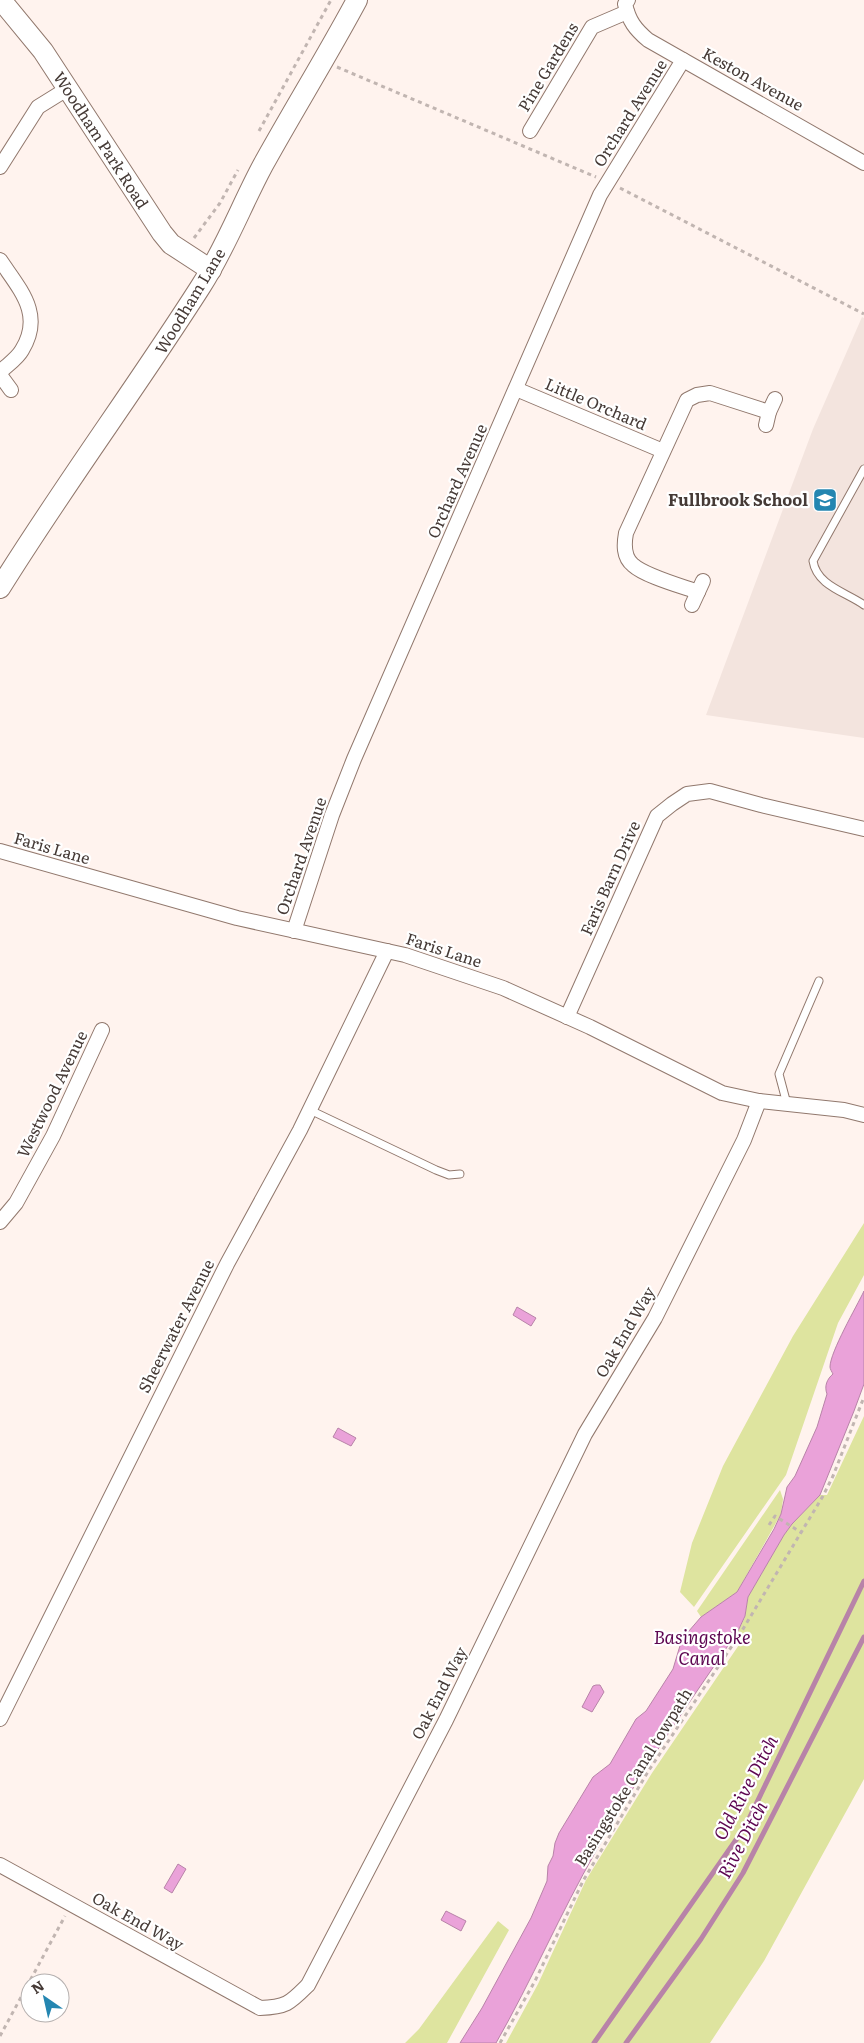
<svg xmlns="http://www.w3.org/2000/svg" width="864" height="2043" font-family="Literata,serif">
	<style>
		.built { fill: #f3e4de }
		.green { fill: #dee49f }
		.water { fill: #eaa2d9; stroke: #b883a8 }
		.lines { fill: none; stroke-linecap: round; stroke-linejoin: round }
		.stream { stroke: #b883a8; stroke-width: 5 }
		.lane-casing { stroke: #91786d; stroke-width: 9 }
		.street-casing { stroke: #91786d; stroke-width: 16 }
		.secondary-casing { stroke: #91786d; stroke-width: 22 }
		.path { stroke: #c1b5b1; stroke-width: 3; stroke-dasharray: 4 4; stroke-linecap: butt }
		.lane { stroke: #fff; stroke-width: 7 }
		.street { stroke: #fff; stroke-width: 14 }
		.secondary { stroke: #fff; stroke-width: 20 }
		.labels { text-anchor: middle; stroke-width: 4.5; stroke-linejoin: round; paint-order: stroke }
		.street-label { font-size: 16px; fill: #453a36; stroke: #fff }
		.poi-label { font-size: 16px; font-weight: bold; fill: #453a36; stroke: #fff; text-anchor: end }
		.water-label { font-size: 18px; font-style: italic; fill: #5d0651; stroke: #fff }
	</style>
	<rect width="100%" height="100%" fill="#fff3ee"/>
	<path class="built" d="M862,317L864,318V738L706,715L813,429Z"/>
	<g class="green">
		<path d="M864,1223V1275L838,1323L786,1475L694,1607L680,1592L692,1543L723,1466L793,1336Z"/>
		<path d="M864,1416V1779L764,1961L710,2043H506L538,1984L586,1880L652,1773L745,1636L738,1631L745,1617L748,1597L784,1535L792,1524L820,1495H827Z"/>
		<path d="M780,1490L783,1499L781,1514L737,1592L701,1617L697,1611Z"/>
		<path d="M498,1921L509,1930L447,2043H405L419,2029Z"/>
	</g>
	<g class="water">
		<path d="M864,1291V1384L854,1411L820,1495L792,1524L784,1535L748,1597L745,1616L738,1631C689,1703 638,1775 596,1851C560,1914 532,1980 496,2043H460L482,2008L531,1918L547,1881L548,1866L553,1856L555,1843L559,1833L593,1777L610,1764L636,1719L646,1711L673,1669L682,1639L701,1617L737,1592L774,1529L781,1514L787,1487L795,1476L817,1427L827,1394C824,1386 827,1379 833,1374C832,1372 830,1369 830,1367C830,1352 857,1306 864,1291Z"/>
		<path d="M517,1307L536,1318L531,1326L513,1315Z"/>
		<path d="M338,1428L356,1438L351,1446L333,1437Z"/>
		<path d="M596,1685H600L604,1692L592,1712L582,1707L593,1686Z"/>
		<path d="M178,1864L186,1869L172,1893L164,1888Z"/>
		<path d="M446,1911L466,1921L461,1931L441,1920Z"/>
	</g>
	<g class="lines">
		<g class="stream">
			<path d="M594,2043L745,1827L864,1581"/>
			<path d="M626,2043L701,1939L743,1873L864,1637"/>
		</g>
		<defs>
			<g id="lane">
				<path d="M864,469L813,561C817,586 846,592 864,605"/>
				<path d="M787,1104L779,1074L819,981"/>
				<path d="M310,1110L436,1170L449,1175L460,1174"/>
			</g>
			<g id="street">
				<path d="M628,0L625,4C629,21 635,29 648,40L864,163"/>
				<path d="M530,131L592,27L627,12"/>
				<path d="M0,167L38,107L67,89"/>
				<path d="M0,260C20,290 44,314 22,350C17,359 7,365 0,372"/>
				<path d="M0,375L11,390"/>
				<path d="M516,389L663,451"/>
				<path d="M766,425L769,412L775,399"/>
				<path d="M698,592C681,586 645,576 633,565C623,557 624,544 626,533L687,400L697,395L710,393L769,412"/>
				<path d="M692,605L703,581"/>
				<path d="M0,851L237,918L405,955L503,988L590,1027L722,1093L759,1101L844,1110L864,1115"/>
				<path d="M294,931L332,815L354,759L600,195L683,60"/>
				<path d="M567,1017L657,816L672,804L687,794L710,791L761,805L864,829"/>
				<path d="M0,1222L16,1203L53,1136L102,1030"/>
				<path d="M0,1719L227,1264L300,1130L387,951"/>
				<path d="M0,1865L260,2008C287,2007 290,2003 308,1985L446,1720L585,1434L655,1318L744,1140L759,1101"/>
			</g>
			<g id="secondary">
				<path d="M1,0L43,51L162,233L171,244L211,270"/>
				<path d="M0,588C64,485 136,388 201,286C226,247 242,204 263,165C294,109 327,56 357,0"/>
			</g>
		</defs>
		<use href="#lane" class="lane-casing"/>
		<use href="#street" class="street-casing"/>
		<use href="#secondary" class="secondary-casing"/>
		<g class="path">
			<path d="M337,67L596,177"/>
			<path d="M259,131L331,0"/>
			<path d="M620,188L864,314"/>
			<path d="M194,238L220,203L238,170"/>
			<path d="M769,1525L775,1516L802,1533"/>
			<path d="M0,2036L65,1916"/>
			<path d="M500,2043L535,1981L583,1881L649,1770L740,1634L823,1496L833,1476L864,1397"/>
		</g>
		<use href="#lane" class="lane"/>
		<use href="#street" class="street"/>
		<use href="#secondary" class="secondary"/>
	</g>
	<defs>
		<symbol id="school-square" viewBox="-11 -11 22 22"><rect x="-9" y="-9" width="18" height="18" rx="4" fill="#2486b1" stroke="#fff"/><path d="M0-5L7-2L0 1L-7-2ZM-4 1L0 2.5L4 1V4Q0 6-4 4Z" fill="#fff"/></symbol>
	</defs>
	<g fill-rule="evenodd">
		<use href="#school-square" x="811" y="486" width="28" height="28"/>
	</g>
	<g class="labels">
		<g class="street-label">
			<text transform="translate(548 67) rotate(-59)" y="6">Pine Gardens</text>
			<text transform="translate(753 79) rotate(29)" y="6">Keston Avenue</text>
			<text transform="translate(630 113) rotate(-58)" y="6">Orchard Avenue</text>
			<text transform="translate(101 140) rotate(57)" y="6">Woodham Park Road</text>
			<text transform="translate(190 301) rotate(-59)" y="6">Woodham Lane</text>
			<text transform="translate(596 404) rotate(23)" y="6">Little Orchard</text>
			<text transform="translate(457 481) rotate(-66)" y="6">Orchard Avenue</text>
			<text transform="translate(52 848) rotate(16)" y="6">Faris Lane</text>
			<text transform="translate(301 856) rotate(-71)" y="6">Orchard Avenue</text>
			<text transform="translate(610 878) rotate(-66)" y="6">Faris Barn Drive</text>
			<text transform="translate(444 950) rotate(18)" y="6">Faris Lane</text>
			<text transform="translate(52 1094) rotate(-64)" y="6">Westwood Avenue</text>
			<text transform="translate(176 1326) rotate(-63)" y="6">Sheerwater Avenue</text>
			<text transform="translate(625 1332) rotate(-60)" y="6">Oak End Way</text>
			<text transform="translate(439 1693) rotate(-63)" y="6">Oak End Way</text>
			<text transform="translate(633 1777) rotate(-58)" y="6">Basingstoke Canal towpath</text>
			<text transform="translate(138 1921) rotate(29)" y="6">Oak End Way</text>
		</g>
		<g class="poi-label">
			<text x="808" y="506">Fullbrook School</text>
		</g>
		<g class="water-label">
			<text x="702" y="1644">Basingstoke<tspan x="702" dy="21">Canal</tspan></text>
			<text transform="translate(746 1788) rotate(-62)" y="6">Old Rive Ditch</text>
			<text transform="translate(743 1840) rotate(-62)" y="6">Rive Ditch</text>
		</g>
	</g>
	<g transform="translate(45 1998) rotate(326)"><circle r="24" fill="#ffffff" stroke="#b5b0af"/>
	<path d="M0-4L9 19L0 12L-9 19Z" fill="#2486b1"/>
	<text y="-8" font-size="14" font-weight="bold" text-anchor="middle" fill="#453a36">N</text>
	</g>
</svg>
